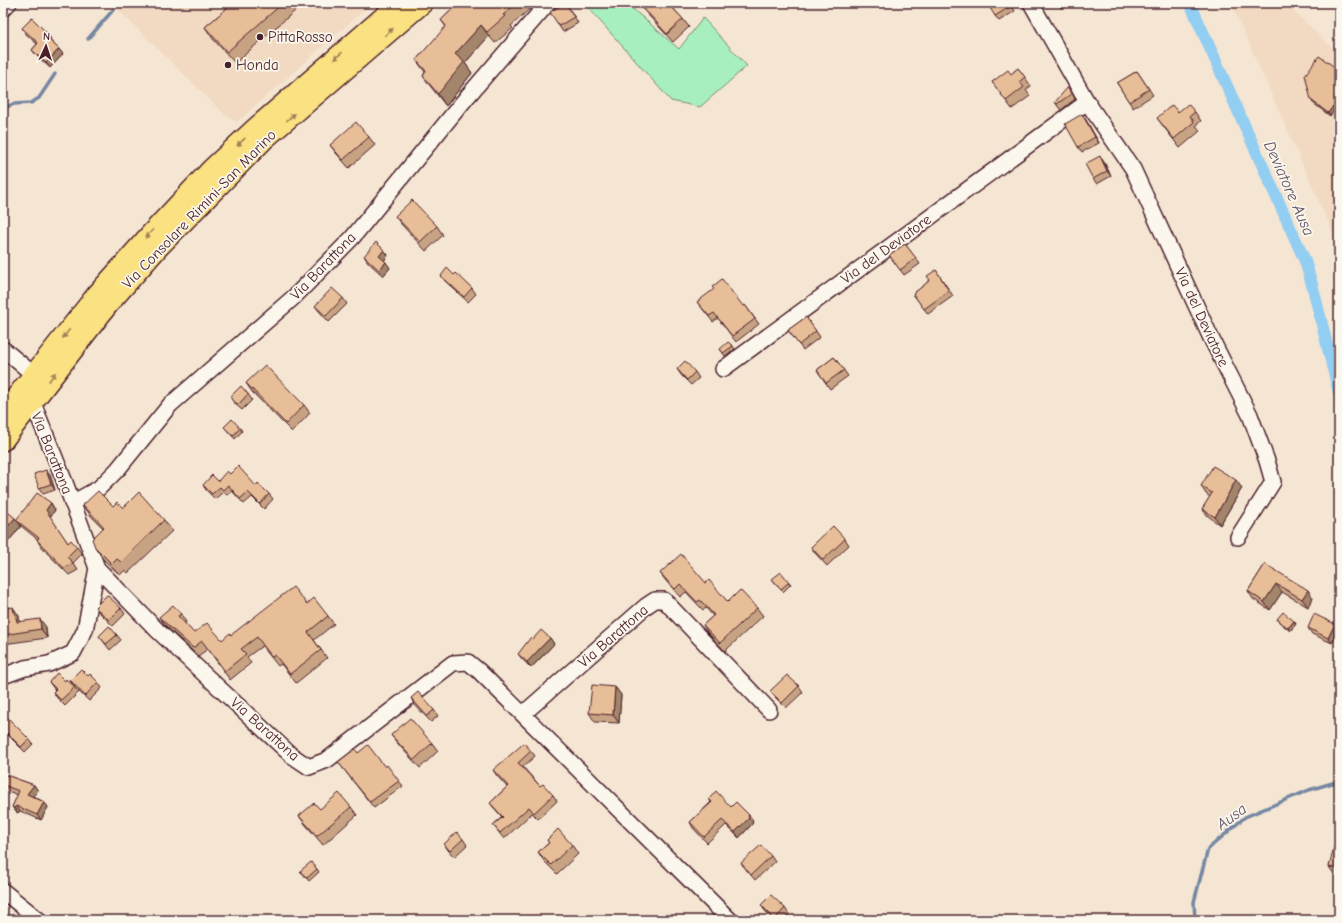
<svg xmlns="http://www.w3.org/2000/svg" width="1342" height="923" font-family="'Comic Neue',sans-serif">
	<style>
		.built { fill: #f1dac1 }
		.green { fill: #a7f0be; stroke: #788874 }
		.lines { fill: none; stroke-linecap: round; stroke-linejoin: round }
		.stream { stroke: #7587a2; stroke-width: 3.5 }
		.canal { stroke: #92cdf2; stroke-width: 12 }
		.minor-casing { stroke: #4a1f2b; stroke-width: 18 }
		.major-casing { stroke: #4a1f2b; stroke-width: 22 }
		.minor { stroke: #fbf7ec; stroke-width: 15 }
		.major { stroke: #fae181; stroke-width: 19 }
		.wall { fill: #c8a383; stroke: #4a1f2b }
		.shaded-wall { fill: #a2856a; stroke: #4a1f2b }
		.building { fill: #e8be98; stroke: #4a1f2b }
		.oneway { fill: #a28056 }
		.poi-dot { fill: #4a1f2b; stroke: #fbf7ec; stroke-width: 1.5 }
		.labels { text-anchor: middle; stroke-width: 3.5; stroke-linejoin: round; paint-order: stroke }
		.poi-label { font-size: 15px; fill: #4a1f2b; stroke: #fbf7ec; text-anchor: start }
		.street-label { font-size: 15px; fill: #4a1f2b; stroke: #fbf7ec }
		.water-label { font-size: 16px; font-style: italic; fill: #605367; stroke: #fbf7ec }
	</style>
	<rect width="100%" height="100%" fill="#f5e6d3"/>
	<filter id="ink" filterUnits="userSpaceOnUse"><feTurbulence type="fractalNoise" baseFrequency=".025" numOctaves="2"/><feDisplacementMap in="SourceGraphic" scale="8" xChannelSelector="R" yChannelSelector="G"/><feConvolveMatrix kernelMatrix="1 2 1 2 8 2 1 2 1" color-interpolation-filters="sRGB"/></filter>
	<g filter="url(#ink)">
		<g class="built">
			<path d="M111,3H372L237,122L225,115Z"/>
			<path d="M1231,3H1285L1339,54V247Z"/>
		</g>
		<path class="green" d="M584,3H626L679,49L703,18L747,66L700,107L671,101Z"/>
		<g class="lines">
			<g class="stream">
				<path d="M88,39L113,10"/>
				<path d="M3,108L14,104L31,103L39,98L55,74"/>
				<path d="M1195,920L1194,902L1208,849L1245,817L1309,790L1339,781"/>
			</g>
			<path class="canal" d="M1190,3L1305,261L1313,288L1339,393"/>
			<defs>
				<g id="minor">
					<path d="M1031,3L1087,102L1133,169L1211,338L1250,415L1267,461L1273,482L1238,537"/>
					<path d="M3,9L9,3"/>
					<path d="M3,349L33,374V403L64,480L97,568L158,631L291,755L309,767L327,760L453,663L468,662L479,671L730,920"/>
					<path d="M723,369L1087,102"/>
					<path d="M72,503L99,488L118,469L170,405L294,297L352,238L467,97L548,3"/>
					<path d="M3,676L25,668L49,664L73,653L85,630L97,568"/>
					<path d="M523,714L646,606L655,600H664L769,710"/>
					<path d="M3,891L39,920"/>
				</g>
				<g id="major">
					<path d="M3,413L96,295L151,233L211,169L254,129L399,3"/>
					<path d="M3,441L109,304L160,246L265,139L423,3"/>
				</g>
			</defs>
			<use href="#minor" class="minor-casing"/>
			<use href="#major" class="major-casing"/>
			<use href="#minor" class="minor"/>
			<use href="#major" class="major"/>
		</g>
		<g class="wall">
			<path d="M233,3H304L235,63L213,39L205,27Z"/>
			<path d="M459,3H531L533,6L511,26L513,28L495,43L489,36L465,63L472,73L446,106L431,87L423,76L425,72L416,60L446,27L441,20Z"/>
			<path d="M637,3H668L683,19L689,27L673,42Z"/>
			<path d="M942,3H951L945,7Z"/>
			<path d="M1010,3L1015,11L999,21L995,16Z"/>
			<path d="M1058,3H1070L1061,8Z"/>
			<path d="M569,8L578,23L563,32L559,26Z"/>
			<path d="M22,28L47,33L51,39L50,40L63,54L50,68L36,55L32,50L37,44L26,34Z"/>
			<path d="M1018,68L1031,86L1026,90L1030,96L1012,109L992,82L1011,74Z"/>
			<path d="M1137,71L1153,95L1133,108L1117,83Z"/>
			<path d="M1338,71L1339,76V104L1330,116L1313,103L1311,100Z"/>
			<path d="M1072,93L1075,99L1061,110L1059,108L1055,102Z"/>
			<path d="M1178,112H1195L1201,121L1196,125L1200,131L1180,148L1163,126L1157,118Z"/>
			<path d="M1082,114L1086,120L1099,143L1082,152L1078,147Z"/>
			<path d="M369,137L375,145L349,168L336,153L330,145Z"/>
			<path d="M1104,162L1111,176L1097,184L1093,179Z"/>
			<path d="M395,216L437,226L443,235L426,251L401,224Z"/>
			<path d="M905,244L920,264L904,275L889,255Z"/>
			<path d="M384,250L388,255L384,261L390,268L383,276L368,262L364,256Z"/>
			<path d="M936,270L953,296L928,314L913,294L930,280Z"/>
			<path d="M454,275L472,288L476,294L468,302L445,281L441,276Z"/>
			<path d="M343,298L347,304L329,322L319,311L315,306Z"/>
			<path d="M697,302L743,306L745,305L759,324L736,342L718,318L713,322Z"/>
			<path d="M806,317L820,337L803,350L788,330Z"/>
			<path d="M733,346L735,349L725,356L720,349Z"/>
			<path d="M834,357L848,376L830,389L817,370Z"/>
			<path d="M677,369L695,372L699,378L691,385L681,375Z"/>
			<path d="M246,383L304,405L310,413L292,432L252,392Z"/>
			<path d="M248,394L252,400L242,410L234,403L230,397Z"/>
			<path d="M224,427L240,428L242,431L235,439Z"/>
			<path d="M230,474L256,486L269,494L273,499L264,509L252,497L244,504L232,491L227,495L223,492L215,499L206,490L203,485L218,481Z"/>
			<path d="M50,475L55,490L43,494L39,488Z"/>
			<path d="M1201,486L1242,488L1220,525L1208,516L1202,509L1210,497L1206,494Z"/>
			<path d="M51,503L55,510L50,517L68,543L77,547L82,554L73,563L78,570L69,575L41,547L37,539L21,526L3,548V508L16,520Z"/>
			<path d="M83,505L123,508L164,520L172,531L128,573L125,570L120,575L103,559L95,547L103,528L91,516Z"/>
			<path d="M845,539L849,545L827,566L815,553L811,547Z"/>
			<path d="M1265,564L1313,598L1308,607L1282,592L1270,610L1253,599L1248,591Z"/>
			<path d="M660,573L706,583L728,602L757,608L763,616L725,651L708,633L703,625L713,616L706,608L703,610L686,592L680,597L666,581Z"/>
			<path d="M772,579L789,582L791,584L783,592Z"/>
			<path d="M307,604L328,616L334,624L314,640L327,658L296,683L281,664L278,666L262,646L247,657L251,663L230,680L208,649L198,656L165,625L159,617L181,614L186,622L185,624L194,633L222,640Z"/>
			<path d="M95,607L121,608L125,614L113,626L99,612Z"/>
			<path d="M3,609L19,616V619L21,622L46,627L47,638L3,644Z"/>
			<path d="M1277,619L1294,621L1296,624L1290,631L1279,622Z"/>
			<path d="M1335,624L1339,630L1332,643L1312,634L1308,628Z"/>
			<path d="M117,635L121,640L110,650L103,641L99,636Z"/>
			<path d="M550,638L554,644L531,668L522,659L518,654Z"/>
			<path d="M88,676L98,682L102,688L89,701L75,688L79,692L65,706L57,698L53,692L55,690L49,682L73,685L70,680Z"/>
			<path d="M799,686L803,692L786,708L774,696L770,691Z"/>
			<path d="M615,687L621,695L619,723L595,722L589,713Z"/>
			<path d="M411,698L434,710L438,716L431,722L414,704Z"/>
			<path d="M3,719L29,739L33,744L25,752L3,730Z"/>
			<path d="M391,735L432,743L438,751L420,768L397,743Z"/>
			<path d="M531,751L535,756L523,767L540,786L553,795L557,801L538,819L532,813L504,839L493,825L502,817L494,808L490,803L507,787L497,776L493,770Z"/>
			<path d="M338,762L385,767L399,781L403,786L374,808Z"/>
			<path d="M3,774L34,785L38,791L33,796L44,802L48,807L41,820L20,811L18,813L16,812L12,807L18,795L3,789Z"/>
			<path d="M709,799L731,807L749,815L753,820L752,822L753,823L739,838L726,825L707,843L693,828L690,822L711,802Z"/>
			<path d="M351,807L357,815L323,845L305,824L299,816L320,809Z"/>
			<path d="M1339,827V879L1337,878L1329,867Z"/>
			<path d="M463,839L467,845L454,857L448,850L444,844Z"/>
			<path d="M547,840L572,845L578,854L557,874L544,861L538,852L549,843Z"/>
			<path d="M771,856L775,862L755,880L745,868L741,863Z"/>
			<path d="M317,869L319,872L309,881L300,871Z"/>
			<path d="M761,905L785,908L789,914L784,920H774L765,911Z"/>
		</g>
		<g class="shaded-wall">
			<path d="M528,3H531L533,6L532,8Z"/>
			<path d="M481,25L489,36L465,63L472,73L446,106L438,94L455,54Z"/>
			<path d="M59,49L63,54L50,68L46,63Z"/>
			<path d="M1336,68L1338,71L1339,76V81Z"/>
			<path d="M1339,98V104L1330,116L1328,113Z"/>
			<path d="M1082,114L1086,120L1099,143L1095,137Z"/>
			<path d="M1100,156L1104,162L1111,176L1107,171Z"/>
			<path d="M384,250L388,255L383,262L379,256Z"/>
			<path d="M386,262L390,268L383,276L379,270Z"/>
			<path d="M46,470L50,475L55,490L51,484Z"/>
			<path d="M1236,480L1242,488L1220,525L1215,517Z"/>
			<path d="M51,503L55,510L50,517L46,510Z"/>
			<path d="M15,518L21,526L3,548V532Z"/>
			<path d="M1276,584L1282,592L1270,610L1264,602Z"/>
			<path d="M1308,590L1313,598L1308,607L1302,599Z"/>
			<path d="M13,607L19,616V619L21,622H17L14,613Z"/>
			<path d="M40,619L46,627L47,638L41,629Z"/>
			<path d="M1294,621L1296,624L1290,631L1288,628Z"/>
			<path d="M1335,624L1339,630L1332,643L1328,638Z"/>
			<path d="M550,638L554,644L531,668L527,662Z"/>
			<path d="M615,687L621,695L619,723L613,715Z"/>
			<path d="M34,785L38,791L30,799L27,794Z"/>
			<path d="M44,802L48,807L41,820L37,815Z"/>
			<path d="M16,806L20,811L18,813L14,808Z"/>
			<path d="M749,818L753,823L739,838L735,832Z"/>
		</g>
		<g class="building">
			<path d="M233,3H283L227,52L205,27Z"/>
			<path d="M459,3H517L503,15L505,16L487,32L481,25L455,54L464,62L438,94L423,76L426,71L416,60L446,26L441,20Z"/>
			<path d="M565,3H566L574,17L559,26L550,12Z"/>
			<path d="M639,3H668L683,19L667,34Z"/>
			<path d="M987,3H1010L1011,6L995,16Z"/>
			<path d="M32,18L47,33L45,36L59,49L46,63L32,50L38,43L22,28Z"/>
			<path d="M1319,56L1336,68L1339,81V98L1328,113L1311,100L1305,75Z"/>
			<path d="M1018,68L1025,77L1019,82L1024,87L1006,101L992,82L1008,70L1011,74Z"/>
			<path d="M1137,71L1149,89L1129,102L1117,83Z"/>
			<path d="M1068,87L1071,94L1057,104L1055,102Z"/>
			<path d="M1188,104L1195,112L1190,116L1194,122L1174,139L1157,118L1172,105L1178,112Z"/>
			<path d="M1082,114L1095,137L1078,147L1065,124Z"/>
			<path d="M356,122L369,137L343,160L330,145Z"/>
			<path d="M1100,156L1107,171L1093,179L1085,164Z"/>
			<path d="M412,200L437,226L420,242L395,216Z"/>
			<path d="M376,242L384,250L379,256L386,262L379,270L364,256Z"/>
			<path d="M905,244L916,258L900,270L889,255Z"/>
			<path d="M447,268L454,275L456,273L472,288L464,297L441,276Z"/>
			<path d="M936,270L949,291L924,309L913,294L930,280L927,276Z"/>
			<path d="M722,279L743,306L745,305L755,319L732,336L714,313L709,316L697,302L714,289L712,287Z"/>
			<path d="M332,288L343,298L326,316L315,306Z"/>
			<path d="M806,317L816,331L799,345L788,330Z"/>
			<path d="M728,342L733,346L723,353L720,349Z"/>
			<path d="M834,357L844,370L826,383L817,370Z"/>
			<path d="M685,361L695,372L687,380L677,369Z"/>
			<path d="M265,365L304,405L286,424L246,383Z"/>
			<path d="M241,386L248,394L238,405L230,397Z"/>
			<path d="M232,419L240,428L233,436L224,427Z"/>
			<path d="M238,466L256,486L258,483L269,494L260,504L248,492L240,499L228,485L223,490L220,487L212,494L203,485L212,475L218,481L227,471L230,474Z"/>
			<path d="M1213,466L1236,480L1215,517L1202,509L1212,493L1201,486Z"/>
			<path d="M46,470L51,484L39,488L34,474Z"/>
			<path d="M98,491L113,506L117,502L123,508L139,492L164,520L121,562L117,559L112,564L95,547L92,539L104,527L83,505Z"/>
			<path d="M37,493L51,503L46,510L68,543L71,540L77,547L67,557L73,563L64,568L37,540L39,538L16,520Z"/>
			<path d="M3,508L15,518L3,532Z"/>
			<path d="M833,526L845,539L823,560L811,547Z"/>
			<path d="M681,554L706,583L709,580L728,602L740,590L757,608L720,643L703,625L714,615L700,600L697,602L680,584L675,589L660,573Z"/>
			<path d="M1265,564L1308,590L1302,599L1276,584L1264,602L1248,591Z"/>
			<path d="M781,572L789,582L781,589L772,579Z"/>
			<path d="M293,587L307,604L314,598L328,616L308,632L321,650L290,674L275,655L272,657L257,637L241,649L246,654L225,671L202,641L193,648L159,617L173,605L181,614L178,616L194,633L207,623L222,640L230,633L231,635Z"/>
			<path d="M107,595L121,608L109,620L95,607Z"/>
			<path d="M13,607L14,613H15L17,622L40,619L41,629L3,635V609Z"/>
			<path d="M1283,612L1294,621L1288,628L1277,619Z"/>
			<path d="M1314,614L1335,624L1328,638L1308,628Z"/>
			<path d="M109,626L117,635L106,644L99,636Z"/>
			<path d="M541,630L550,638L527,662L518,654L531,637L533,639Z"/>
			<path d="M81,669L88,676L90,674L98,682L85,696L70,680Z"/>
			<path d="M57,673L65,681L66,679L75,687L61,700L53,692L56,689L49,682Z"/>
			<path d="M787,675L799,686L782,703L770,691Z"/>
			<path d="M592,685L615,687L613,715L589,713Z"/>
			<path d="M418,692L434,710L427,716L411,698Z"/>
			<path d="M6,716L29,739L21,747L3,729V719Z"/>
			<path d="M410,718L432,743L414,760L391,735Z"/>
			<path d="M524,743L531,751L518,763L540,786L543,784L553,795L534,813L529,807L500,833L493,825L503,817L490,803L508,786L493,770Z"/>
			<path d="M368,745L385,767L387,765L399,781L370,802L338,762L355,749L358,753Z"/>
			<path d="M3,774L34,785L27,794L44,802L37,815L16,806L14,808L12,807L19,791L3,785Z"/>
			<path d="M716,791L731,807L736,802L749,815L748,816L749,818L735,832L722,820L704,837L690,822L712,802L709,799Z"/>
			<path d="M339,793L351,807L317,836L299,816L314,803L320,809Z"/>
			<path d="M1339,827V869L1329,867Z"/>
			<path d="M558,829L572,845L551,865L538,852L549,843L547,840Z"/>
			<path d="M457,832L463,839L450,851L444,844Z"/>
			<path d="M761,845L771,856L751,875L741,863Z"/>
			<path d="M311,862L317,869L307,878L300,871Z"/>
			<path d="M771,895L785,908L775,919L761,905Z"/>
		</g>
		<defs><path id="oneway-solid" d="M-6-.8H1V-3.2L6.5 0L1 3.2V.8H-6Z"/></defs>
		<g class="oneway">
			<use href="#oneway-solid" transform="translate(389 32) rotate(-41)"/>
			<use href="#oneway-solid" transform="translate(338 56) rotate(139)"/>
			<use href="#oneway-solid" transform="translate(291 117) rotate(-41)"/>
			<use href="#oneway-solid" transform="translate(241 142) rotate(137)"/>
			<use href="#oneway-solid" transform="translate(149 234) rotate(132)"/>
			<use href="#oneway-solid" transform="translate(66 334) rotate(128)"/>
			<use href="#oneway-solid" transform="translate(52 377) rotate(-53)"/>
		</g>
	</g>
	<g class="poi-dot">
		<circle cx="260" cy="37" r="4"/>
		<circle cx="228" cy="65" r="4"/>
	</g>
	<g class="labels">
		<g class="poi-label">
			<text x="268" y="42">PittaRosso</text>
			<text x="236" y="70">Honda</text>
		</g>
		<g class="street-label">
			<text transform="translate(199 209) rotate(-46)" y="5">Via Consolare Rimini-San Marino</text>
			<text transform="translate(886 249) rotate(-36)" y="5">Via del Deviatore</text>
			<text transform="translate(323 266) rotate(-46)" y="5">Via Barattona</text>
			<text transform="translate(1202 317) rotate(65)" y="5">Via del Deviatore</text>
			<text transform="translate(52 453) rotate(68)" y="5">Via Barattona</text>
			<text transform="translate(613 636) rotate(-41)" y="5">Via Barattona</text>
			<text transform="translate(265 729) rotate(42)" y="5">Via Barattona</text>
		</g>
		<g class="water-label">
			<text transform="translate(1290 188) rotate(66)" y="6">Deviatore Ausa</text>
			<text transform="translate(1231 816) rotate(-36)" y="6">Ausa</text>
		</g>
	</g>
	<rect width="1342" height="923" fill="none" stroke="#fbf7ec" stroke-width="16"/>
	<rect x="8" y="8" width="1326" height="907" fill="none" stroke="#4a1f2b" stroke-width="1.5" filter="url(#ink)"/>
	<g transform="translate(46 46) rotate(3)" stroke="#fbf7ec" stroke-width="3" paint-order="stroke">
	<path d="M0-3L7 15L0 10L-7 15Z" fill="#4a1f2b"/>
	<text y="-6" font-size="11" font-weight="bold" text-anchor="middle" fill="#4a1f2b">N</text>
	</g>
</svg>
